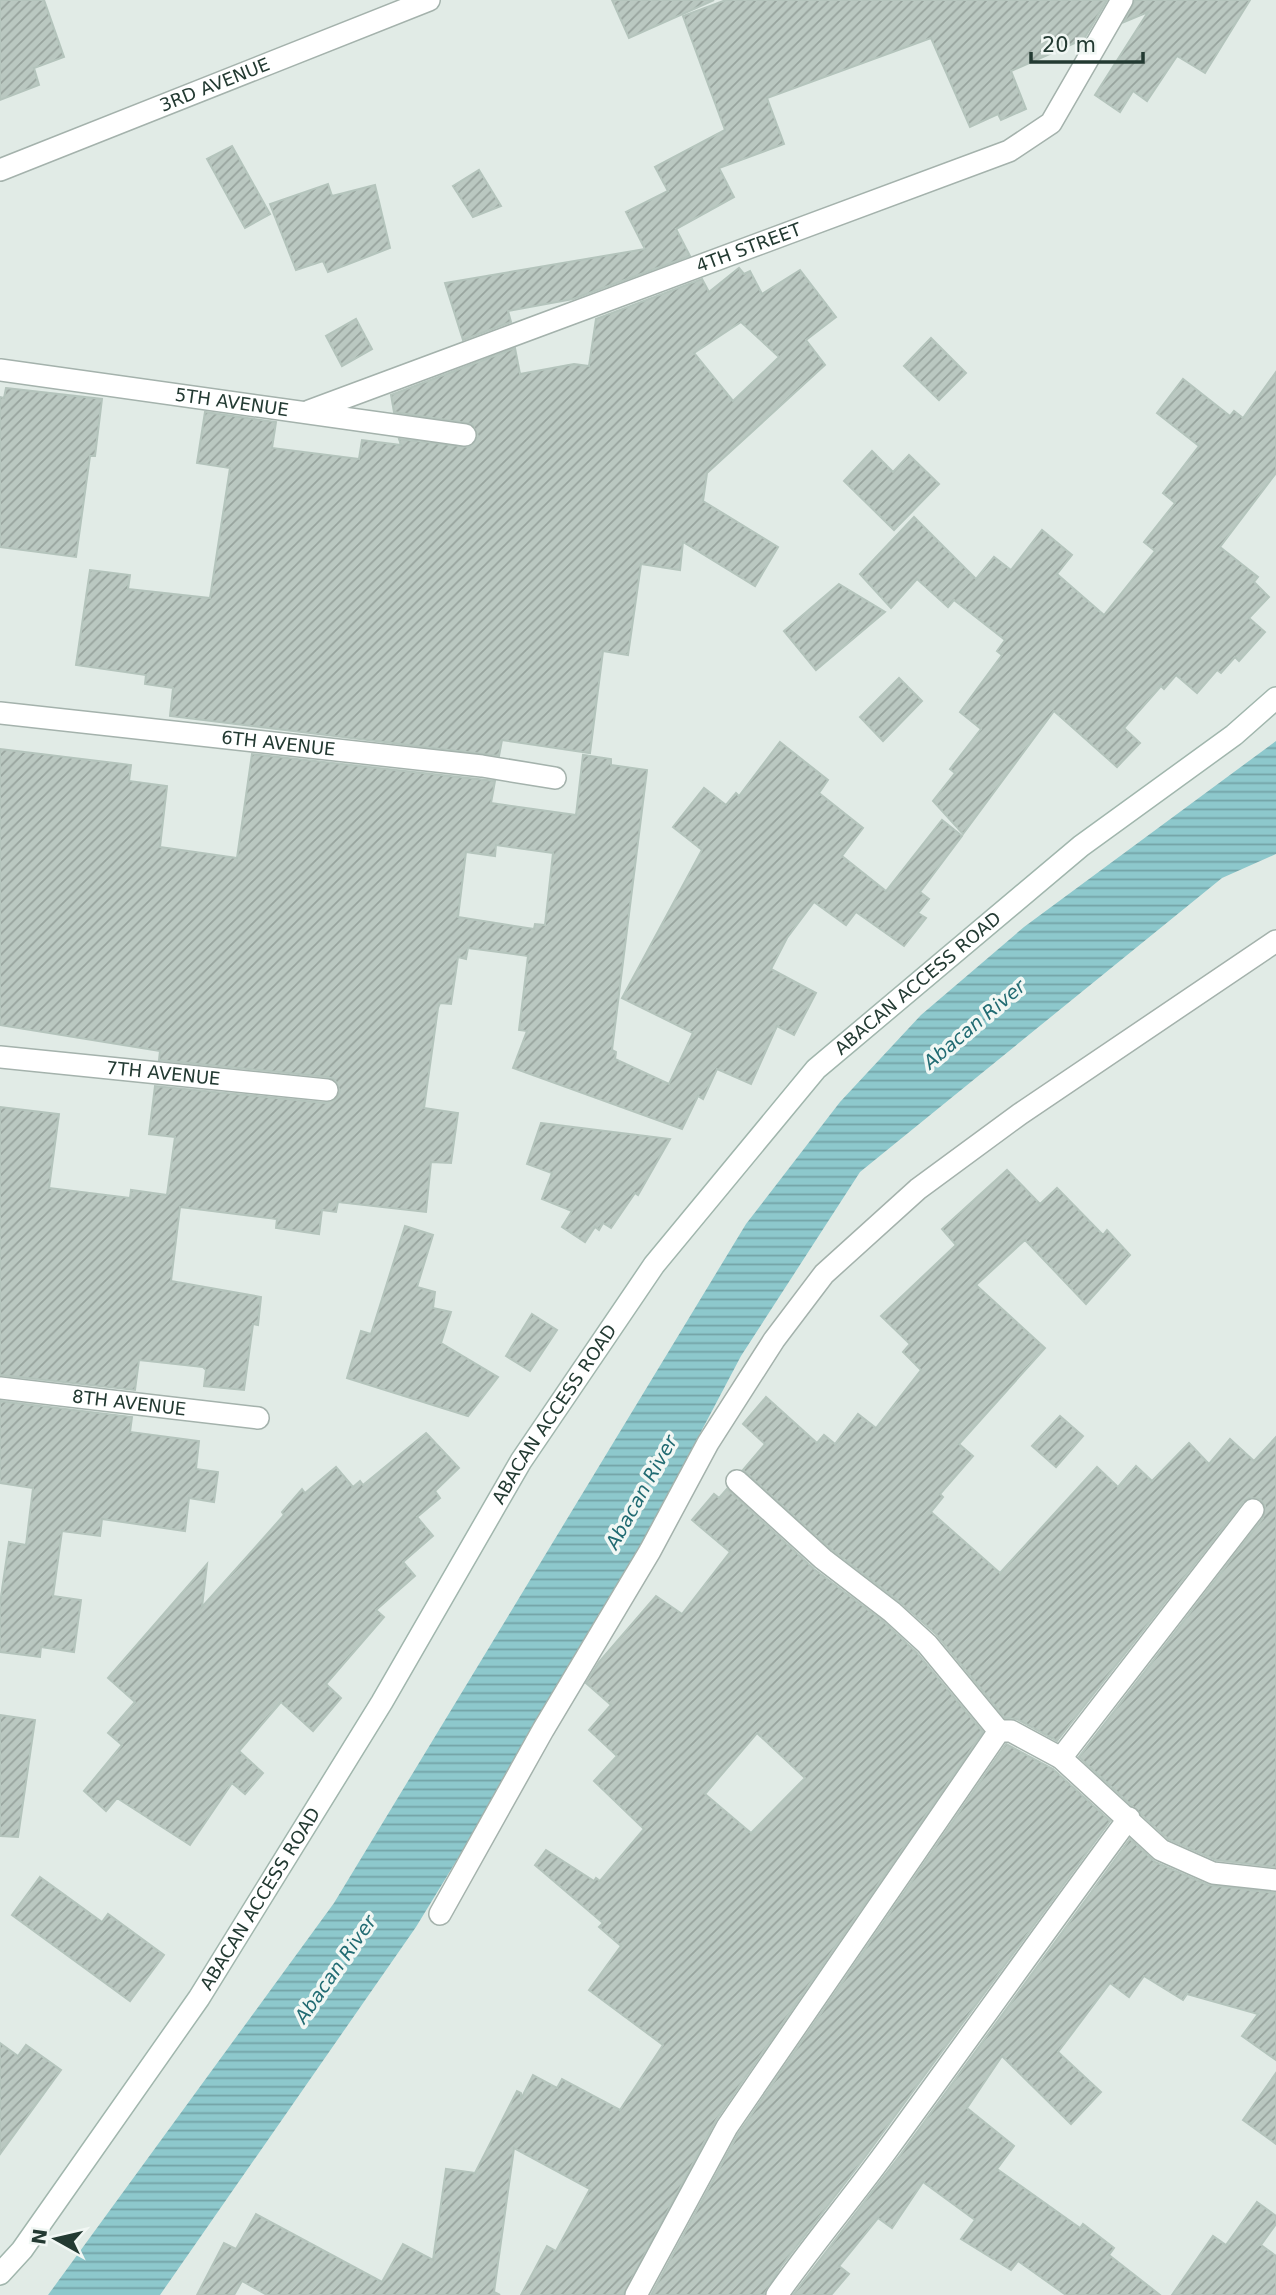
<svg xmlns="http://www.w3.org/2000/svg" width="1276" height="2295" font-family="'DejaVu Sans',sans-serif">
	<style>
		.water { fill: url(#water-rules) }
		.building { fill: url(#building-hatch); stroke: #b4c4bc; stroke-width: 2; fill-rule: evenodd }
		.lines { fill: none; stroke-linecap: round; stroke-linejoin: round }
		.street-casing { stroke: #a4b2ac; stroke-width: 24 }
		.secondary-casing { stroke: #a1b6ad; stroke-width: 24 }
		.street { stroke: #fff; stroke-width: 21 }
		.secondary { stroke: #fff; stroke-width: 21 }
		.labels { text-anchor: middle; stroke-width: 7; stroke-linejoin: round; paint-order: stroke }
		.street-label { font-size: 18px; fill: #233a32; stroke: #f1f7f4 }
		.water-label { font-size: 19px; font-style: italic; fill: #216b72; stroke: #f1f7f4 }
	</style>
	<defs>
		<pattern id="water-rules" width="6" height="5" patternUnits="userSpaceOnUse" patternTransform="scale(1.75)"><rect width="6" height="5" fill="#8dc8cc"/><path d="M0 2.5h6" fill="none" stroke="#73a3a6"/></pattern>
		<pattern id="building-hatch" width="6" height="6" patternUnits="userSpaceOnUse" patternTransform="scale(1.75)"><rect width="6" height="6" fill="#bac8c1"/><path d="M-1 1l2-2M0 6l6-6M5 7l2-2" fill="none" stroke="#97a39d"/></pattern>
	</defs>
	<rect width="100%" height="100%" fill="#e1ebe6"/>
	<path class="water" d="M1276,741V854L1222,878L860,1172L741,1356L591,1640L416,1927L160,2295H48L334,1903L746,1224L840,1102L921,1015L1024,927Z"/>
	<g class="building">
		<path d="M0,0H44L64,57L34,68L39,85L0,100Z"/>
		<path d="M612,0H714L629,38Z"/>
		<path d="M726,0H1107L1084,39L1011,71L1026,109L1001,120L998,114L970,127L931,38L767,98L784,144L719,168L734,197L676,229L690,256L573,299L508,311L511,322L463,340L445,283L645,249L626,212L668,191L655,167L725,130L683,16Z"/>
		<path d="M1135,0H1250L1205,73L1177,56L1147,101L1133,91L1120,112L1095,95L1148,12L1124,22Z"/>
		<path d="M232,146L270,214L245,228L207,159Z"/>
		<path d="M479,170L501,206L473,217L453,186Z"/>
		<path d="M328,184L332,196L375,185L390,248L328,272L323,261L296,270L270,204Z"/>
		<path d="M739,268L744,274L750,271L762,294L800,270L836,317L806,340L825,365L707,473L703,501L778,547L755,586L683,542L680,570L641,564L628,655L603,651L590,753L502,740L499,756L170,716L173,688L145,684L146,675L76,665L90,570L130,575L128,589L210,598L230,468L197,463L205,412L276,422L272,448L359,459L362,440L401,445L399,439L469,447L478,436L472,424L394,412L391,395L515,348L520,374L574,364L589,366L596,319L702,279L709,292ZM741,322L779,357L733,401L694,353Z"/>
		<path d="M356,319L372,349L342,366L326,336Z"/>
		<path d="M931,338L966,373L939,400L904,366Z"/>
		<path d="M1276,372V473L1220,547L1258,577L1254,582L1269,597L1249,618L1265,632L1239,661L1235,657L1221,673L1217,670L1197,693L1176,675L1164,689L1161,686L1124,728L1140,743L1117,767L1054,711L963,834L933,801L955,773L950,769L981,729L960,712L1002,655L997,651L1005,640L954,600L948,607L917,579L891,608L860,574L914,517L976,579L994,557L1011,570L1042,530L1072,555L1057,574L1104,615L1155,551L1144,542L1175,503L1163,493L1199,446L1157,413L1183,379L1230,416L1234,411L1243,418Z"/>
		<path d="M6,388L102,399L95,456H90L76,557L0,547V397L4,398Z"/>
		<path d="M872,451L893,472L909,455L939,484L894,530L844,481Z"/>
		<path d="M839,584L885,612L816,670L784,631Z"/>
		<path d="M899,678L922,701L883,741L860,717Z"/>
		<path d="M780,742L828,780L819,793L863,828L842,856L886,891L942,820L962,836L920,892L929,899L918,913L926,918L904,946L856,912L846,925L814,902L787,938L771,969L816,993L794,1035L777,1026L751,1084L717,1069L703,1099L698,1096L682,1129L513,1068L527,1031L519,1030L528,956L468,948L466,959L458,957L451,1004L440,1003L438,1008L424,1108L458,1113L451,1163L431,1162L426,1212L338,1202L336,1212L322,1210L319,1234L276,1228L277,1219L180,1207L171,1281L261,1297L258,1325L253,1324L244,1390L204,1386L206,1370L203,1367L139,1360L135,1390L0,1375V1107L59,1114L49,1188L130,1198L131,1190L167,1195L175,1137L149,1134L155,1086L326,1103L337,1098L340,1091L335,1080L328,1077L159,1060L160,1051L0,1025V749L131,765L129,781L167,786L160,847L237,858L252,754L495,781L491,803L576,815L583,755L611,759V765L647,770L612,1050L616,1052L615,1059L669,1084L693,1033L622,998L702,850L673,827L704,788L726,805L736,793L739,796ZM496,845L553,853L545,925L535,924L534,929L458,917L466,852L495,856Z"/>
		<path d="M541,1123L670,1139L638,1195L635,1193L611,1228L603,1223L599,1230L595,1227L585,1242L562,1227L572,1211L542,1199L552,1173L527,1164Z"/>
		<path d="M1007,1170L1040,1204L1057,1188L1103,1235L1107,1230L1130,1255L1086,1304L1025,1240L976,1285L1045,1348L959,1444L973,1456L940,1494L943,1497L931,1512L1000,1573L1097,1467L1118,1487L1136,1466L1152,1481L1189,1443L1209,1464L1230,1439L1254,1461L1276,1437V1867L1216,1860L1168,1839L1079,1757L1263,1518L1265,1506L1260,1499L1249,1498L1243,1502L1057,1741L1017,1719L1005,1718L936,1634L900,1602L831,1549L743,1470L765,1444L743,1424L766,1397L817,1443L824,1435L835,1444L858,1414L876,1428L921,1370L903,1352L910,1344L881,1316L956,1245L942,1229Z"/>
		<path d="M405,1226L433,1235L417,1287L435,1292L433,1308L451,1312L441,1343L498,1377L468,1416L347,1378L361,1331L371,1334Z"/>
		<path d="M532,1314L557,1330L530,1371L506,1356Z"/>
		<path d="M0,1401L132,1417L130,1432L199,1441L196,1469L218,1472L214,1502L189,1498L185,1531L102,1519L100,1536L62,1531L53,1596L81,1600L74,1652L41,1647L40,1657L0,1652V1603L9,1542L26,1545L33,1488L0,1483Z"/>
		<path d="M1060,1416L1083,1436L1056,1467L1032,1446Z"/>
		<path d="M426,1433L459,1468L435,1491L440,1498L417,1517L433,1536L403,1562L415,1576L376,1610L384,1617L326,1684L341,1698L313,1731L281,1702L239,1751L263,1773L245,1794L232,1783L190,1845L117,1798L106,1811L84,1791L122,1745L108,1733L135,1702L108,1678L207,1564L202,1607L284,1515L282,1512L302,1489L305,1493L336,1467L353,1487L360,1481L363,1485Z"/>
		<path d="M727,1489L814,1569L884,1622L917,1653L983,1732L716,2120L623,2295H521L547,2246L556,2251L590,2189L514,2148L494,2292L500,2295H267L242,2281L234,2295H197L224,2243L236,2249L256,2214L382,2282L403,2244L433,2260L446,2169L475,2173L517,2091L521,2093V2099L533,2075L557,2088L562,2079L620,2110L663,2045L589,1990L621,1946L599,1927L603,1923L535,1865L546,1850L594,1881L596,1878L600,1881L644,1829L594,1781L617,1756L589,1730L611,1705L586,1683L599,1662L656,1596L682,1614L730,1552L692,1520L714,1494L719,1498ZM757,1733L805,1778L751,1833L705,1794Z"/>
		<path d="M0,1715L35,1720L18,1837L0,1836Z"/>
		<path d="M1006,1744L1053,1769L1110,1821L865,2157L780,2268L764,2295H651L738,2134Z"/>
		<path d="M1130,1839L1155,1862L1208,1885L1276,1893V2060L1242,2036L1258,2014L1187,1994L1183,2000L1144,1976L1129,1997L1110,1983L1058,2052L1101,2092L1071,2124L1002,2056L967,2108L1014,2146L997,2169L1080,2228L1083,2224L1114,2248L1109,2255L1160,2295H1066L1018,2261L1011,2270L961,2239L975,2220L923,2182L892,2228L878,2218L839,2266L849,2274L831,2295H793L901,2154Z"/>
		<path d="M40,1877L102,1922L108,1914L164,1955L130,2001L12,1915Z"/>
		<path d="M0,2043L18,2056L26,2045L61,2070L0,2154Z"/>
		<path d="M1276,2073V2144L1243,2120Z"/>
		<path d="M1257,2202L1276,2216V2224L1261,2245L1276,2256V2295H1172L1213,2236L1226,2245Z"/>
	</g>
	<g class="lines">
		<defs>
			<g id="street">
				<path id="s1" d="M0,170L429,0"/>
				<path id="s2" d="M0,370L465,435"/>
				<path id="s3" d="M309,411L1009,151L1051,123L1122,0"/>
				<path id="s4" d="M0,713L482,766L555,778"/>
				<path id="s5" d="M0,1057L327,1090"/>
				<path id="s6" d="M0,1388L258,1418"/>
				<path d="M737,1481L823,1559L892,1612L927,1644L999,1731"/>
				<path d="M1061,1758L1253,1510"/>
				<path d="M440,1914L543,1730L650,1551L708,1443L774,1340L824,1274L918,1189L1020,1114L1276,941"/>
				<path d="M636,2295L727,2127L999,1731H1011L1061,1758L1161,1850L1213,1873L1276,1880"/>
				<path d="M777,2295C813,2244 853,2197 890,2146C970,2037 1048,1927 1129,1818"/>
			</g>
			<g id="secondary">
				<path id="s7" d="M0,2274L22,2250L199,1998L382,1702L521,1461L654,1265L816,1069L1081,846L1234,735L1276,698"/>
			</g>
		</defs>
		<use href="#street" class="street-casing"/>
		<use href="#secondary" class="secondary-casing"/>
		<use href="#street" class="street"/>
		<use href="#secondary" class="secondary"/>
	</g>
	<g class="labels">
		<g class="street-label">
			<text dy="6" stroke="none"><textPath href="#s1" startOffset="231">3RD AVENUE</textPath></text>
			<text dy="6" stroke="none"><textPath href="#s3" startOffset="469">4TH STREET</textPath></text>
			<text dy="6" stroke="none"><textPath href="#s2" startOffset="234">5TH AVENUE</textPath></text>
			<text dy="6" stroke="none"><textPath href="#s4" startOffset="280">6TH AVENUE</textPath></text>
			<text dy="6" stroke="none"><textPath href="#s7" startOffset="1591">ABACAN ACCESS ROAD</textPath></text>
			<text dy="6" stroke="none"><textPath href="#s5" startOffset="164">7TH AVENUE</textPath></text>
			<text dy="6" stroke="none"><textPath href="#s6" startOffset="130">8TH AVENUE</textPath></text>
			<text dy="6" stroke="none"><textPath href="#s7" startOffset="1024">ABACAN ACCESS ROAD</textPath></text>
			<text dy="6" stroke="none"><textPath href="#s7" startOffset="457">ABACAN ACCESS ROAD</textPath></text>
		</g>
		<g class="water-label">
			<text transform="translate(974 1024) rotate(-40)" y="7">Abacan River</text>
			<text transform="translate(641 1492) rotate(-61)" y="7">Abacan River</text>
			<text transform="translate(335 1969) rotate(-55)" y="7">Abacan River</text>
		</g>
	</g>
	<g transform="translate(56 2239) rotate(278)" stroke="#f1f7f4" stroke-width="5" paint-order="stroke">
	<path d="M0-5L12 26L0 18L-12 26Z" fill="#233a32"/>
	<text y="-10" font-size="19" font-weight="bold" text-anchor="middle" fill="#233a32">N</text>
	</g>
	<path d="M1031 52v10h112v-10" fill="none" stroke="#233a32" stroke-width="3.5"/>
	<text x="1042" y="52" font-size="21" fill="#233a32" stroke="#f1f7f4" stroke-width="5" paint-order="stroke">20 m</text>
</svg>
